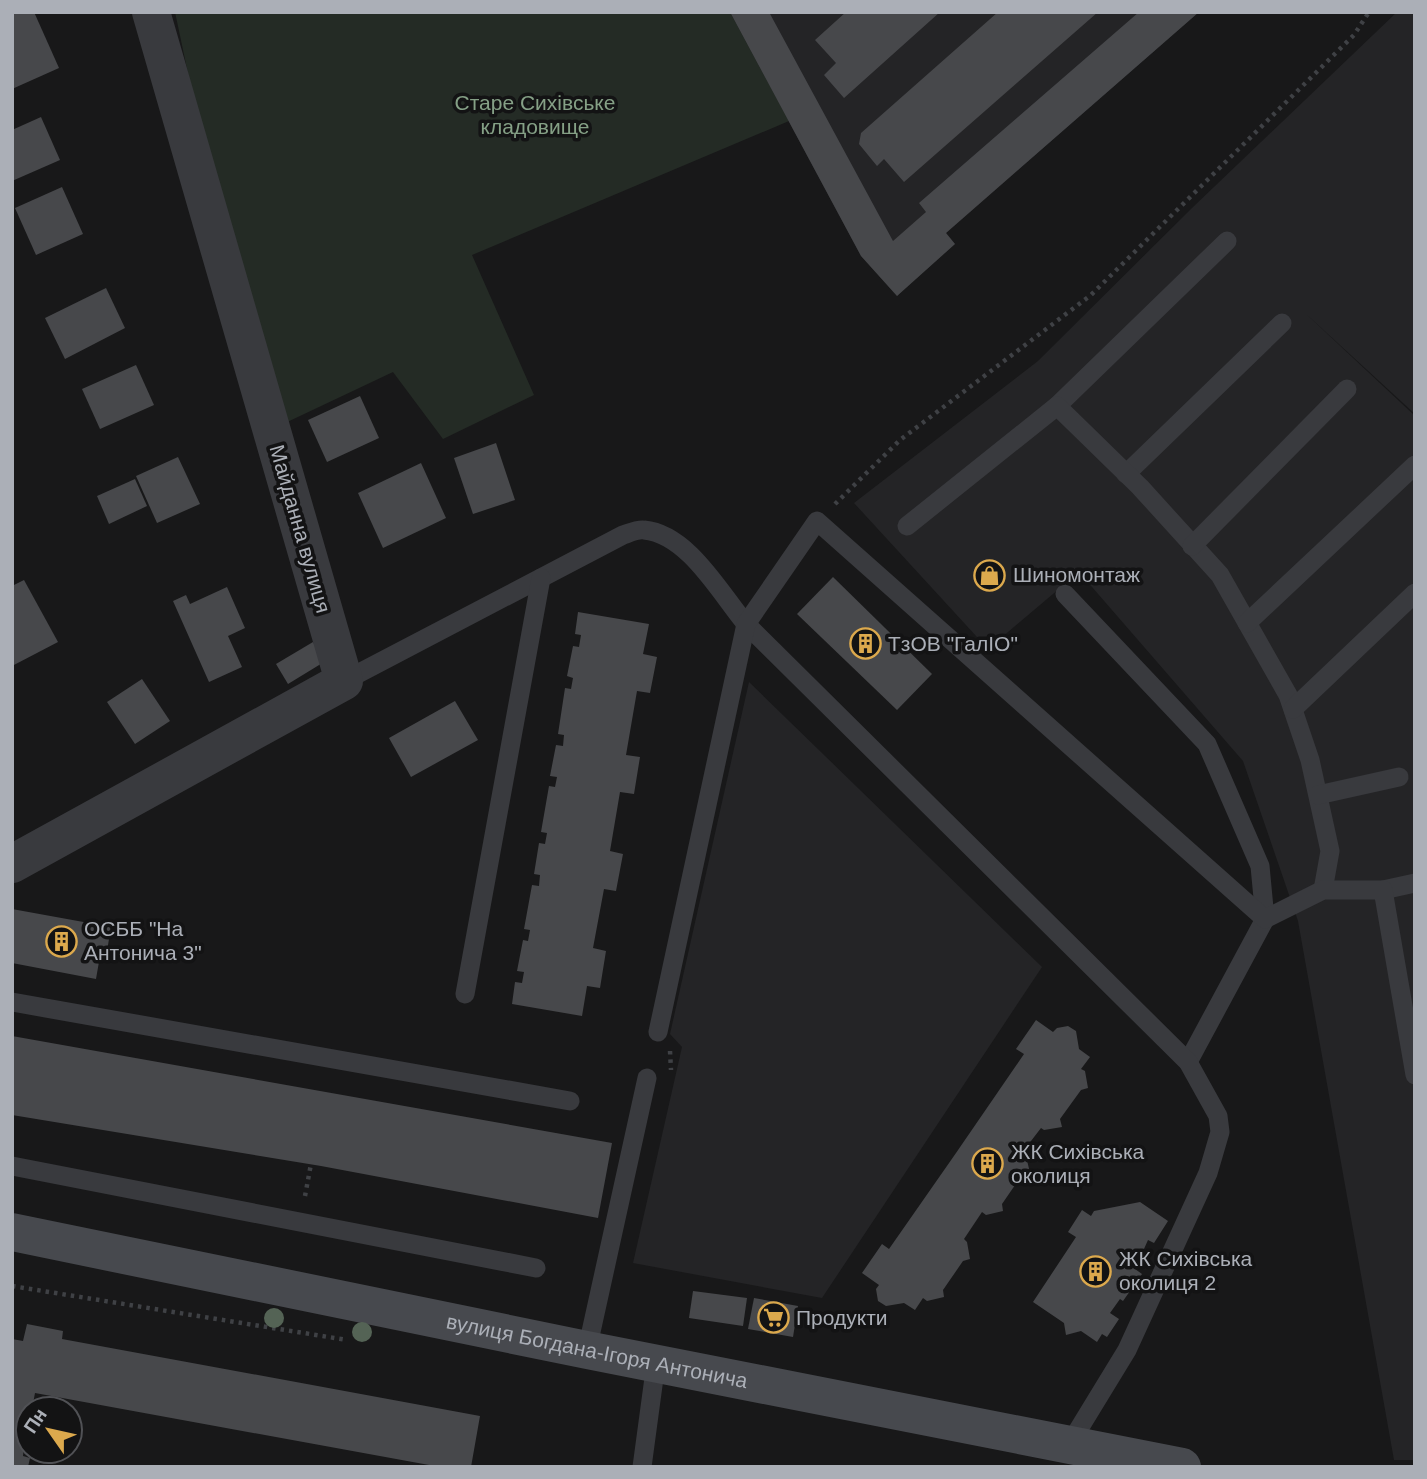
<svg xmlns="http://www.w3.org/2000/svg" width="1427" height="1479" font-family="Arial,sans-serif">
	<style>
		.built { fill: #242426 }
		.green { fill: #242b25 }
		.building { fill: #47484b }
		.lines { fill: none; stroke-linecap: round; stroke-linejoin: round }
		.path { stroke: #3f4145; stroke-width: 4.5; stroke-dasharray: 3.5 5; stroke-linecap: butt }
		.service { stroke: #393a3e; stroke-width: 19 }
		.minor { stroke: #393a3e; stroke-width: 38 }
		.secondary { stroke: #47494e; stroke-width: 38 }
		.tree { fill: #546355 }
		.labels { text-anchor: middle; stroke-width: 7; stroke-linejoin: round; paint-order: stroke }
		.park-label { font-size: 21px; fill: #85a086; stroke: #131314 }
		.street-label { font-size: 21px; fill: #abafb7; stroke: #131314 }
		.poi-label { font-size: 21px; fill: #abafb7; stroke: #131314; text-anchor: start }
	</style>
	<rect width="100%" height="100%" fill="#181819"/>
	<g class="built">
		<path d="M730,12H1199L946,233L955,244L897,296L861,256Z"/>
		<path d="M1397,12H1415V414L1304,312L1415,416V1460H1394L1298,921L1243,761L1079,572L988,649L854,503L1038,361L1192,208Z"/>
		<path d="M749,682L1042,967L822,1298L633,1263L682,1047L670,1034Z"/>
	</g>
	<path class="green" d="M175,12H730L789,121L472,255L534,395L443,439L393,372L283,424L214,196Z"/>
	<g class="building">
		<path d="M12,12H34L59,68L12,89Z"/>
		<path d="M730,12H769L893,241L926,212L919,203L1139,12H1199L946,233L955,244L897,296L861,256Z"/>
		<path d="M846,12H940L844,98L824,75L836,63L815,40Z"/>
		<path d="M998,12H1098L904,182L884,159L877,166L859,144L861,133Z"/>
		<path d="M41,117L60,160L12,181V130Z"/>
		<path d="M62,187L83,234L36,255L15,208Z"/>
		<path d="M106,288L125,328L65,359L45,318Z"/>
		<path d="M136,365L154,405L100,429L82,389Z"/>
		<path d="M360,396L379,438L327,462L308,420Z"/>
		<path d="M496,443L515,500L473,514L454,458Z"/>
		<path d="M178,457L200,504L157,523L136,476Z"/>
		<path d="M421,463L446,518L383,548L358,493Z"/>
		<path d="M135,479L147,506L109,524L97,496Z"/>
		<path d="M833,577L932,674L897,710L797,614Z"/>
		<path d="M24,580L58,642L12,666V586Z"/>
		<path d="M227,587L245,628L228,636L242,667L209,682L173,601L186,595L190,604Z"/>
		<path d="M578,612L649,624L643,654L657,657L650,693L637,691L626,755L640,757L634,794L620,792L610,851L623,854L616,891L604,889L593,948L606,951L600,988L587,986L582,1016L512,1004L515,982L522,983L524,972L517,971L523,940L528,941L530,930L524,929L532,885L539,886L540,875L534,874L539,843L545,844L547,833L541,832L549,786L555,787L557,777L550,776L556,745L563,746L564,735L558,734L565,688L571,689L573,678L567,676L573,646L579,647L581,635L575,634Z"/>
		<path d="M313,642L324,662L288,684L276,664Z"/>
		<path d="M142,679L170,721L135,744L107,702Z"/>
		<path d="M455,701L478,740L411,777L389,738Z"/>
		<path d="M12,909L111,927L106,957L100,956L96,979L12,963Z"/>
		<path d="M1036,1020L1053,1032L1057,1028L1068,1026L1076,1031L1079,1049L1090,1057L1081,1069L1085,1071L1088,1088L1081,1090L1060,1119L1062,1127L1044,1130L1041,1128L1031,1141L1023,1153L1026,1156L1030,1173L1022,1175L1002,1204L1003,1211L986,1215L982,1212L964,1239L967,1242L970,1259L963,1261L943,1290L944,1297L927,1301L923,1298L915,1310L904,1303L886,1306L878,1301L876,1289L879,1285L862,1273L882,1244L889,1249L956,1153L1024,1054L1016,1049Z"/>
		<path d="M12,1036L612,1143L598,1218L321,1166L12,1115Z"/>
		<path d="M1140,1202L1168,1221L1154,1243L1148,1240L1135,1269L1142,1274L1123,1301L1120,1299L1110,1313L1119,1319L1107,1337L1102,1334L1097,1342L1081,1331L1066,1335L1064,1323L1033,1302L1076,1237L1068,1232L1082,1210L1091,1216L1094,1211Z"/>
		<path d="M693,1291L747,1298L743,1326L689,1318Z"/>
		<path d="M754,1298L798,1306L793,1337L748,1329Z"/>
		<path d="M27,1324L63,1331L62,1339L480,1416L471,1467H440L35,1393L32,1409H28L23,1456L30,1458L28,1467H12V1339L23,1341Z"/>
	</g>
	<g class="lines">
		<g class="path">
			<path d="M835,504L900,440L1091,295L1354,35L1369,12"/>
			<path d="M670,1051L671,1070"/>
			<path d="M305,1196L311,1164"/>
			<path d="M12,1286L347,1340"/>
		</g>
		<g class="service">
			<path d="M1057,406L1227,241"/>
			<path d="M1126,474L1282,323"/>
			<path d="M907,526L1057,406L1140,487L1220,575L1288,695L1310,760L1330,851L1323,890"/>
			<path d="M1192,546L1347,389"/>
			<path d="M1065,594L1207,744L1260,866L1265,919L1188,1062"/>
			<path d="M1247,623L1415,465"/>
			<path d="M344,681L623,535C629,533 638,529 644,530C688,534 720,593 746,624L1188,1062L1218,1116L1220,1132L1208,1173L1127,1350L1069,1445"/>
			<path d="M1293,709L1415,593"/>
			<path d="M1318,795L1399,777"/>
			<path d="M1383,890L1415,883"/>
			<path d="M465,994L541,578"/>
			<path d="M12,1002L570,1101"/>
			<path d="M658,1032L746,624L817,521L1265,919L1323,890H1383L1415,1075"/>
			<path d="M12,1166L536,1268"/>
			<path d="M587,1350L647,1078"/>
			<path d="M642,1467L656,1363"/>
		</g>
		<path class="minor" d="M12,864L344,681L151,12"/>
		<path class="secondary" id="s1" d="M12,1232L587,1350L1182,1467"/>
	</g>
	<g class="tree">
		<circle cx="274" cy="1318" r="10"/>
		<circle cx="362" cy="1332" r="10"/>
	</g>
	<defs>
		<symbol id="shop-ring" viewBox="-11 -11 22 22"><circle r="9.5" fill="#131314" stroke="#dca94d" stroke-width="1.5"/><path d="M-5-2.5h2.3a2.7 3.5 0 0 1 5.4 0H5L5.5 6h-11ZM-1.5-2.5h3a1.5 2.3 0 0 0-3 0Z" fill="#dca94d"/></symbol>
		<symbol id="building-ring" viewBox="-11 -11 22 22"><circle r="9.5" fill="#131314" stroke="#dca94d" stroke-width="1.5"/><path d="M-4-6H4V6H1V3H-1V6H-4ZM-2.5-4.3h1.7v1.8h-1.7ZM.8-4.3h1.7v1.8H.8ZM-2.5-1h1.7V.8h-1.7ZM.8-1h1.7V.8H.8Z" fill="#dca94d"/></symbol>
		<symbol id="supermarket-ring" viewBox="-11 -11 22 22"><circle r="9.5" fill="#131314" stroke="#dca94d" stroke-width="1.5"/><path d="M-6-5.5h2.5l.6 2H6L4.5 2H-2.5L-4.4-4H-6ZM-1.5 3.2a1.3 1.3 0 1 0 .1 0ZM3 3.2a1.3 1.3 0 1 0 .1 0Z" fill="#dca94d"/></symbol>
	</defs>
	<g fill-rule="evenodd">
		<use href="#shop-ring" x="972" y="558" width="35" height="35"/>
		<use href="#building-ring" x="848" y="626" width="35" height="35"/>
		<use href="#building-ring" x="44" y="924" width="35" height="35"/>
		<use href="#building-ring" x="970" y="1146" width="35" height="35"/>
		<use href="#building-ring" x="1078" y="1254" width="35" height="35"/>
		<use href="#supermarket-ring" x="756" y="1300" width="35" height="35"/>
	</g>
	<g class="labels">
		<g class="park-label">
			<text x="535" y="110">Старе Сихівське<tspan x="535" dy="24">кладовище</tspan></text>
		</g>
		<g class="street-label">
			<text transform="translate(300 529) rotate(74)" y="7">Майданна вулиця</text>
			<text dy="7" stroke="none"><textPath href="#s1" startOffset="597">вулиця Богдана-Ігоря Антонича</textPath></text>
		</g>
		<g class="poi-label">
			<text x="1013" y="582">Шиномонтаж</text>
			<text x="888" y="651">ТзОВ "ГалІО"</text>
			<text x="84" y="936">ОСББ "На<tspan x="84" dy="24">Антонича 3"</tspan></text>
			<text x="1011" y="1159">ЖК Сихівська<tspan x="1011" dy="24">околиця</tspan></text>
			<text x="1119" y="1266">ЖК Сихівська<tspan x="1119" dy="24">околиця 2</tspan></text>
			<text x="796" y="1325">Продукти</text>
		</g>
	</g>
	<rect width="1427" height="1479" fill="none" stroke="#abafb7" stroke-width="28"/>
	<g transform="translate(49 1430) rotate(304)"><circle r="33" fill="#131314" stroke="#505155" stroke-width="2"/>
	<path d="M0-5L12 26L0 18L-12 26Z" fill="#dca94d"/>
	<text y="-10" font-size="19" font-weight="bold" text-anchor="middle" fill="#abafb7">Пн</text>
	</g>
</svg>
